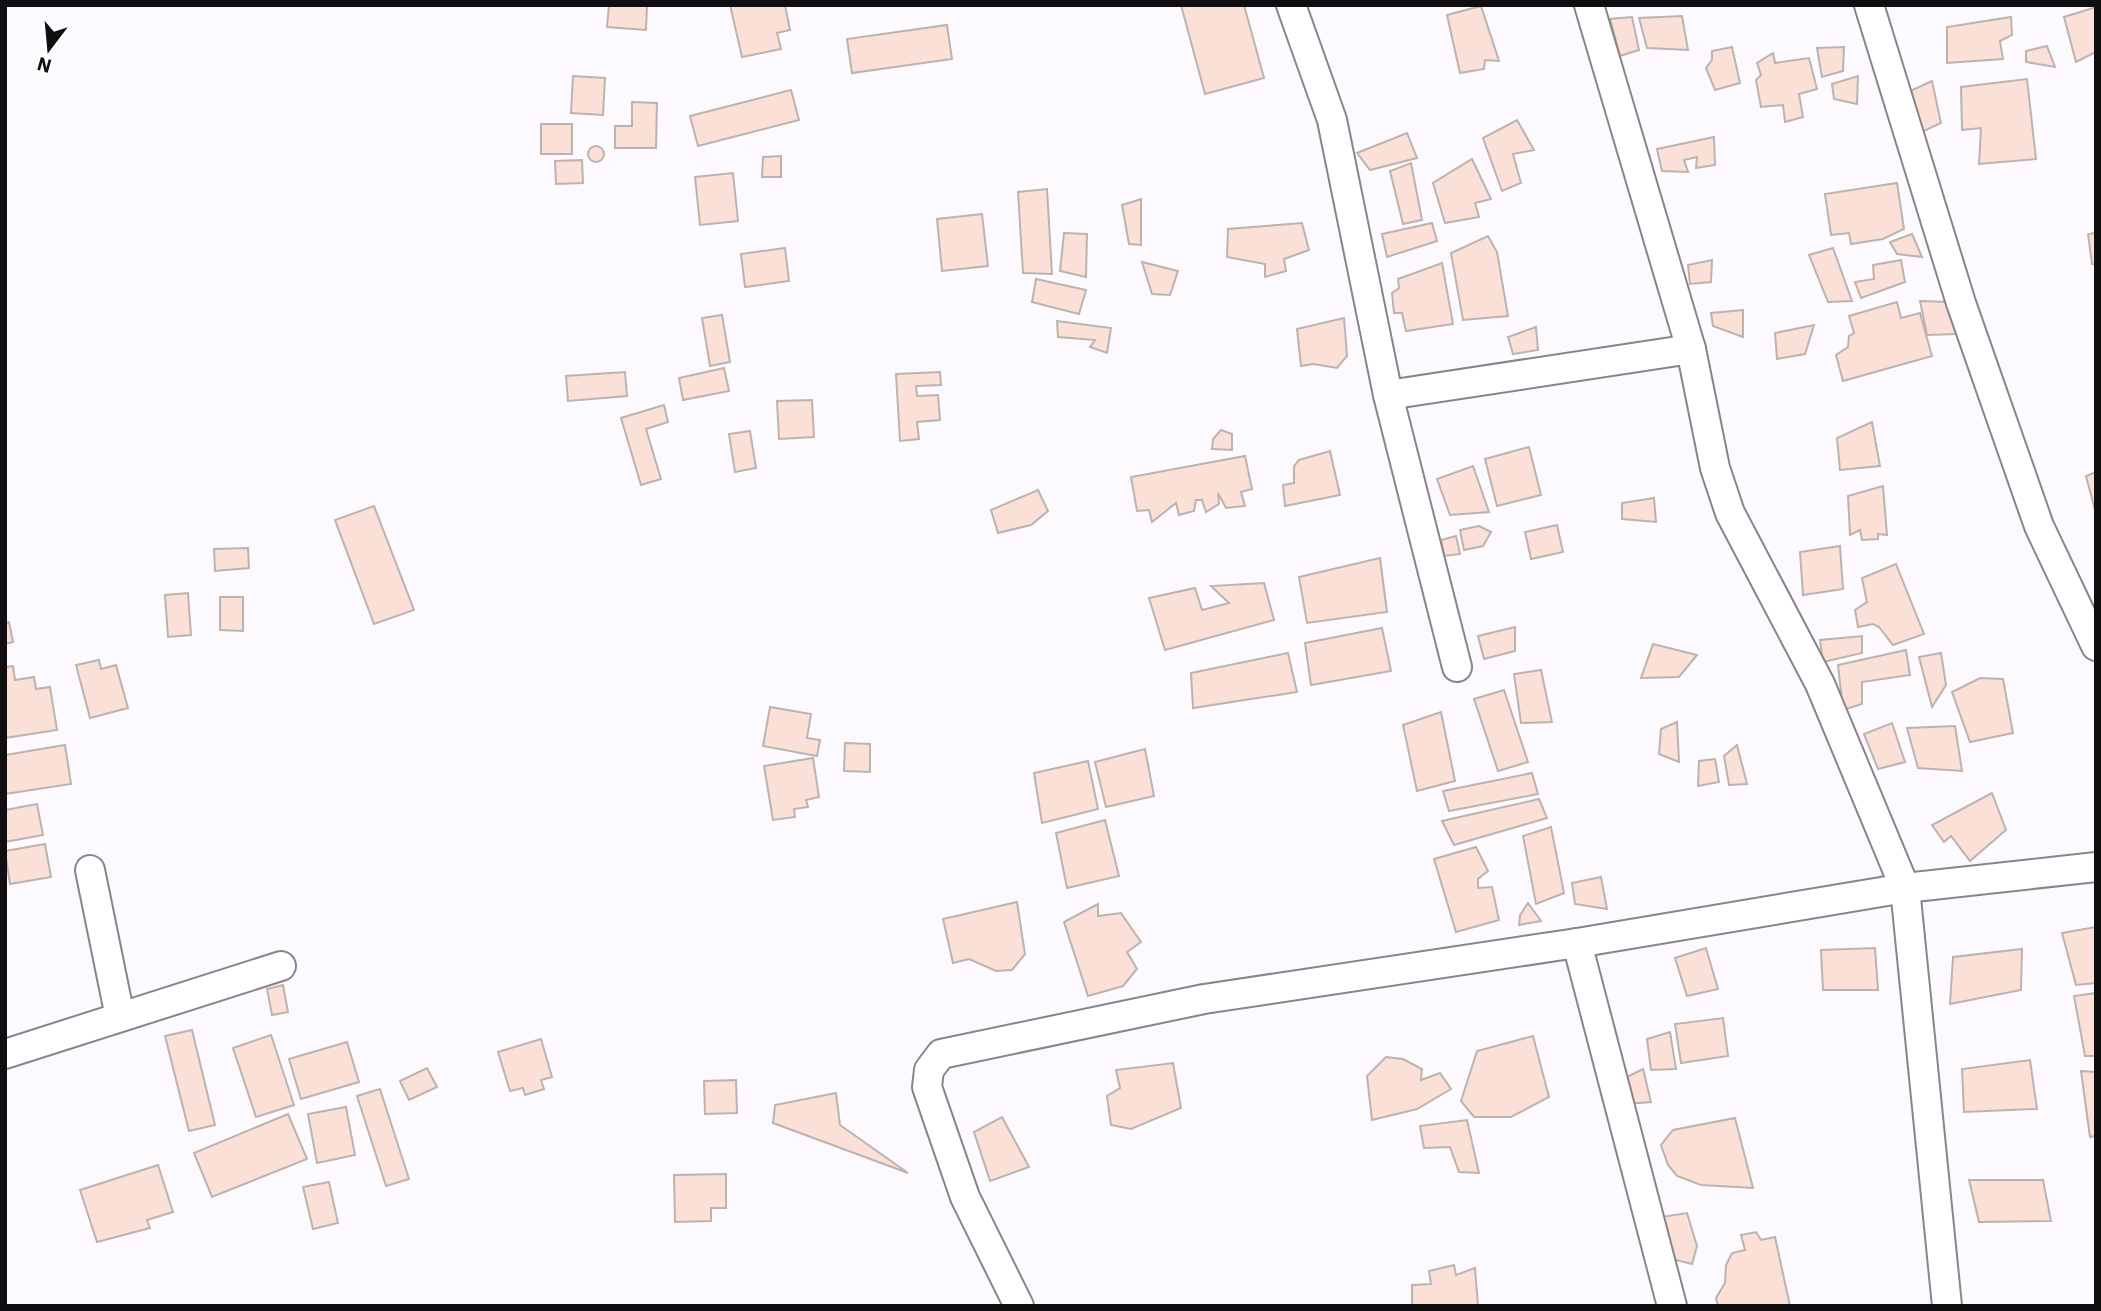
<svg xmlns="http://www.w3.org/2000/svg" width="2101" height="1311" font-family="'IBM Plex Sans',sans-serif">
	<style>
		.building { fill: #fae0d6; stroke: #bcb3af; stroke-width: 2 }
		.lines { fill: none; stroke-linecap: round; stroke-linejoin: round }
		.minor-casing { stroke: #89848b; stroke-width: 32 }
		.minor { stroke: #fff; stroke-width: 28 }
	</style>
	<rect width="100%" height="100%" fill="#fdfaff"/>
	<g class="building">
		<path d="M609,5H647L646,30L607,27Z"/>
		<path d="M730,5H785L790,30L777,33L781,49L742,57Z"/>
		<path d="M1181,5H1244L1264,78L1205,94Z"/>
		<path d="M1481,6L1499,61L1485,60L1484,69L1460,73L1447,15Z"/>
		<path d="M2096,7V52L2076,62L2064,17Z"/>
		<path d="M1682,16L1688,50L1647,48L1639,18Z"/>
		<path d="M1632,17L1639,50L1620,56L1610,19Z"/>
		<path d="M2011,17L2012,35L2000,41L2003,59L1947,63V27Z"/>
		<path d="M947,25L952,59L852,73L847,39Z"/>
		<path d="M2047,46L2055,67L2026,62V51Z"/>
		<path d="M1732,47L1740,83L1715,90L1706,68L1712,60V51Z"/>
		<path d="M1844,47L1843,71L1822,77L1817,48Z"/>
		<path d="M1773,53L1775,63L1809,58L1817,89L1799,94L1803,117L1785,122L1783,105L1761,107L1756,80L1761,75L1757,63Z"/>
		<path d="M573,76L605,78L603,115L571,113Z"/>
		<path d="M1858,76L1857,104L1834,99L1832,84Z"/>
		<path d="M2027,79L2036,159L1979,164L1981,128L1962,130L1961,87Z"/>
		<path d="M1932,81L1941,123L1922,132L1906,93Z"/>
		<path d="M791,90L799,120L698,146L690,116Z"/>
		<path d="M632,102L657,103L656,148H615V126H632Z"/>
		<path d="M1517,120L1534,150L1513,154L1521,183L1502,191L1483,138Z"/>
		<rect x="541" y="124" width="31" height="30"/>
		<path d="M1407,133L1417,158L1370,170L1357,153Z"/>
		<path d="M1714,137L1715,165L1696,168L1697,157L1684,160L1688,172L1662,171L1657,149Z"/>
		<circle cx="596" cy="154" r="8"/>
		<path d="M781,156V177H762L763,157Z"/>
		<path d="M1472,159L1491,199L1475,203L1479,217L1445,223L1433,183Z"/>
		<path d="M582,160L583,183L556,184L555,161Z"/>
		<path d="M1411,163L1422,220L1403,224L1390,171Z"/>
		<path d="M733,173L738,221L700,225L695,177Z"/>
		<path d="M1897,183L1904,229L1883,239L1851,244L1849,233L1831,235L1825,194Z"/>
		<path d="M1047,189L1052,274L1023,273L1018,192Z"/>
		<path d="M1141,199V245L1129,244L1122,205Z"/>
		<path d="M982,214L988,266L942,271L937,219Z"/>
		<path d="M1302,223L1309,250L1284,259L1286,271L1265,277V264L1227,257L1228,229Z"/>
		<path d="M1432,223L1437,241L1387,257L1382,234Z"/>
		<path d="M1064,233L1087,234L1086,277L1060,271Z"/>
		<path d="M2096,233V264H2092L2088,234Z"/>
		<path d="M1912,234L1922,257L1897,254L1890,242Z"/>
		<path d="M1488,236L1497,252L1508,316L1463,320L1451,253Z"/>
		<path d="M785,248L789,281L745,287L741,254Z"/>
		<path d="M1833,248L1852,301L1828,302L1809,255Z"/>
		<path d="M1712,260L1711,282L1690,284L1688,265Z"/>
		<path d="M1901,260L1905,282L1861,298L1855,282L1874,279L1873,265Z"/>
		<path d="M1142,262L1178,271L1170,295L1152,294Z"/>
		<path d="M1442,263L1453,324L1406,331L1402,313H1394L1392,293L1399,288L1398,279Z"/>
		<path d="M1036,279L1086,290L1079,314L1032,302Z"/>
		<path d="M1920,301L1949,302L1957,334L1927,335Z"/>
		<path d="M1897,302L1901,318L1920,313L1932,356L1843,381L1836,355L1848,347L1849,336L1854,333L1849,316Z"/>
		<path d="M1743,310V337L1713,326L1711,313Z"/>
		<path d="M722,315L730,362L710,366L702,318Z"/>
		<path d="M1344,318L1347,356L1337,368L1313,364L1301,366L1297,329Z"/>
		<path d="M1057,321L1111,328L1107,353L1090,347L1095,340L1058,337Z"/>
		<path d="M1814,325L1805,354L1777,359L1775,333Z"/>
		<path d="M1536,327L1538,350L1513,354L1508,337Z"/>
		<path d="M724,368L729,391L683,400L679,378Z"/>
		<path d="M625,372L627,396L568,401L566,376Z"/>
		<path d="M940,372L941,385L916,386L917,396L938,395L940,420L917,422L919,439L900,441L896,374Z"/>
		<path d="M812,400L814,437L779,439L777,401Z"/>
		<path d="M664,405L668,422L646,429L661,479L641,485L621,418Z"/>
		<path d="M1872,422L1880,466L1840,470L1837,438Z"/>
		<path d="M1221,430L1232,434V450L1212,449L1213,439Z"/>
		<path d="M750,431L756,468L735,472L729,434Z"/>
		<path d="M1529,447L1541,495L1497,506L1485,459Z"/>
		<path d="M1330,451L1340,495L1285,506L1283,485L1294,483V466L1299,460Z"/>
		<path d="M1245,456L1252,489L1241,492L1245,506L1226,508L1218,493L1219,504L1206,512L1202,500H1196L1194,511L1179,515L1176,503L1152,522L1149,510L1137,511L1131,477Z"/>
		<path d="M1473,466L1489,512L1450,515L1437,479Z"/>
		<path d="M2096,472V510H2095L2086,476Z"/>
		<path d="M1883,486L1887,535L1878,534V539L1862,540L1860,530L1850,535L1848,496Z"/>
		<path d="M1038,490L1048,511L1031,525L998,533L991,510Z"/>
		<path d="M1654,498L1656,522L1622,519V503Z"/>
		<path d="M374,506L414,610L374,624L335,520Z"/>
		<path d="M1557,525L1563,552L1531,559L1525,532Z"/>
		<path d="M1479,526L1491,532L1483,546L1464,550L1460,530Z"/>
		<path d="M1456,536L1460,554L1444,556L1441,540Z"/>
		<path d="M1840,546L1843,589L1803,595L1800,552Z"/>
		<path d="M248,548L249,568L215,571L214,549Z"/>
		<path d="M1380,558L1387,612L1307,623L1299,577Z"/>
		<path d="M1896,564L1924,634L1893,645L1879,627L1873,624L1858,627L1855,610L1867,602L1862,578Z"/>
		<path d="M1264,583L1274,620L1165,650L1149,598L1195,588L1202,610L1229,603L1211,586Z"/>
		<path d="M188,593L191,635L168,637L165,595Z"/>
		<path d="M220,597H243V631L220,630Z"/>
		<path d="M9,622L13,642L5,644V623Z"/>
		<path d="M1515,627V651L1484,659L1478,636Z"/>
		<path d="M1382,628L1391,671L1311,685L1305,643Z"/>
		<path d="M1862,636V653L1823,662L1820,640Z"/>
		<path d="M1653,644L1697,655L1679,677L1641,678Z"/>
		<path d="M1906,650L1910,675L1862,682V704L1843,710L1838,665Z"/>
		<path d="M1288,653L1297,692L1193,708L1191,673Z"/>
		<path d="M1941,653L1946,685L1932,707L1919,657Z"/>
		<path d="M99,660L101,669L116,665L128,708L90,718L76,665Z"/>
		<path d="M13,666L15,680L34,677L36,689L50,687L57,730L5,738V667Z"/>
		<path d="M1541,670L1552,722L1521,723L1514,674Z"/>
		<path d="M1980,678L2003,679L2013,733L1970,742L1952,692Z"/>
		<path d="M1504,690L1528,762L1498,771L1474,699Z"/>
		<path d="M770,707L811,714L807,738L820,740L817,756L763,746Z"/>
		<path d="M1441,712L1455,781L1417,791L1403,725Z"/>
		<path d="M1677,722L1679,762L1659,754L1661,729Z"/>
		<path d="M1892,723L1905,762L1878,769L1864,734Z"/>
		<path d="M1955,726L1962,771L1918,768L1907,728Z"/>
		<path d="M845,743L870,744V772L844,771Z"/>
		<path d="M65,745L71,784L5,794V755Z"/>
		<path d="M1737,745L1747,784L1729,785L1724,756Z"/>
		<path d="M1145,749L1154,796L1106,807L1095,762Z"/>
		<path d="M813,758L819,797L806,800L808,807L794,809L795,817L773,820L764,766Z"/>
		<path d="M1715,759L1719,782L1698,786L1699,761Z"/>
		<path d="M1088,761L1098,809L1042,823L1034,773Z"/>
		<path d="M1532,773L1538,794L1449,811L1443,791Z"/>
		<path d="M1992,793L2006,830L1970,861L1951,836L1944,842L1932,825Z"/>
		<path d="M1539,799L1547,818L1454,845L1442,821Z"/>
		<path d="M37,804L43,835L5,842V810Z"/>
		<path d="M1105,820L1119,876L1067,888L1056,833Z"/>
		<path d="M1551,827L1564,893L1536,904L1523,836Z"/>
		<path d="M45,844L51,877L10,884L5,851Z"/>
		<path d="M1476,847L1488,871L1478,879V888L1492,887L1499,920L1456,932L1434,859Z"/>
		<path d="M1601,877L1607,909L1575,904L1572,883Z"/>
		<path d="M1017,902L1025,954L1012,970L996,971L969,959L953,963L943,919Z"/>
		<path d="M1528,903L1541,921L1519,925L1520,915Z"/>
		<path d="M1098,904V916L1121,913L1141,942L1127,952L1137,969L1123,986L1088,996L1064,922Z"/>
		<path d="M2096,927V983L2076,985L2062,933Z"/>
		<path d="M1706,948L1718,989L1687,996L1675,958Z"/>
		<path d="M1875,948L1878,990H1823L1821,950Z"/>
		<path d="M2022,949L2021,990L1950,1004L1953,957Z"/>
		<path d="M283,985L288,1012L272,1015L267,989Z"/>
		<path d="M2096,993V1056H2085L2074,996Z"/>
		<path d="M1723,1018L1728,1056L1681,1063L1675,1024Z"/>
		<path d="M192,1030L215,1125L189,1131L165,1036Z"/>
		<path d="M1670,1032L1676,1069L1651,1070L1647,1039Z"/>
		<path d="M271,1035L294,1105L256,1117L233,1048Z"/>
		<path d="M1533,1036L1549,1097L1511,1117H1474L1461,1101L1477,1051Z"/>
		<path d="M541,1039L552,1077L541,1080L544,1089L525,1095L523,1088L510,1091L498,1052Z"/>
		<path d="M347,1042L359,1082L301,1099L289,1059Z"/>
		<path d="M1386,1057L1403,1059L1422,1069L1421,1080L1440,1073L1451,1089L1417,1109L1372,1120L1367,1076Z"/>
		<path d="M2030,1060L2037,1109L1964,1112L1962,1069Z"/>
		<path d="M1173,1063L1181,1108L1131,1129L1111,1125L1107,1096L1120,1088L1116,1070Z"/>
		<path d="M427,1068L437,1087L409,1100L400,1081Z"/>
		<path d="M1643,1069L1651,1102L1626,1104L1627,1077Z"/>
		<path d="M2081,1071L2096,1072V1136L2090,1137Z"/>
		<path d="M736,1080L737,1113L705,1114L704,1081Z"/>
		<path d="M380,1089L409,1179L386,1186L357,1096Z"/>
		<path d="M836,1093L840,1125L908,1173L773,1123L775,1105Z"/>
		<path d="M346,1107L355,1155L317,1163L308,1114Z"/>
		<path d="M288,1114L307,1159L212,1197L194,1153Z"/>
		<path d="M1002,1117L1029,1167L990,1181L974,1132Z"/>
		<path d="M1735,1118L1753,1188L1701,1185L1677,1176L1668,1165L1661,1145L1673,1130Z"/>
		<path d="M1467,1120L1479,1173L1459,1172L1450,1147L1424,1148L1420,1126Z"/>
		<path d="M158,1165L173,1212L147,1220L150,1228L97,1242L80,1190Z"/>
		<path d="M726,1174V1208H711V1221L675,1222L674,1175Z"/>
		<path d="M1969,1180H2043L2051,1221L1979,1222Z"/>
		<path d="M329,1182L338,1223L313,1229L303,1187Z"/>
		<path d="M1687,1213L1697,1246L1692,1264L1668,1258L1655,1218Z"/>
		<path d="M1756,1232L1761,1240L1775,1237L1790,1306H1718L1716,1298L1725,1283L1726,1265L1732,1253L1745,1250L1741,1235Z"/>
		<path d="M1454,1265L1456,1275L1475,1268L1478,1306H1412V1285L1431,1284L1429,1271Z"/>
	</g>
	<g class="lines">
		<defs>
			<g id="minor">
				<path d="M1291,5L1332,120L1388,395L1457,667"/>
				<path d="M1589,5L1691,349L1715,468L1730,513L1820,684L1905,888L1947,1306"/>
				<path d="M1869,5L1961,303L2039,526L2096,646"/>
				<path d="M1388,395L1691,349"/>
				<path d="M90,870L120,1017"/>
				<path d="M1577,943L1672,1306"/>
				<path d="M5,1054L281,966"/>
				<path d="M1019,1306L965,1197L927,1087L929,1070L941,1054L1204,999L1577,943L1905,888L2096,867"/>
			</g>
		</defs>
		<use href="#minor" class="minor-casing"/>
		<use href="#minor" class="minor"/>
	</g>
	<rect width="2101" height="1311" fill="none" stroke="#100e10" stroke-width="14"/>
	<g transform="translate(49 49) rotate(196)" stroke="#ffffff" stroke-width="5" paint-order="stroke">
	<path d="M0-5L12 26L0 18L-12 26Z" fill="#100e10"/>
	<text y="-10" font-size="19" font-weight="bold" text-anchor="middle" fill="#100e10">N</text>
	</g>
</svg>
